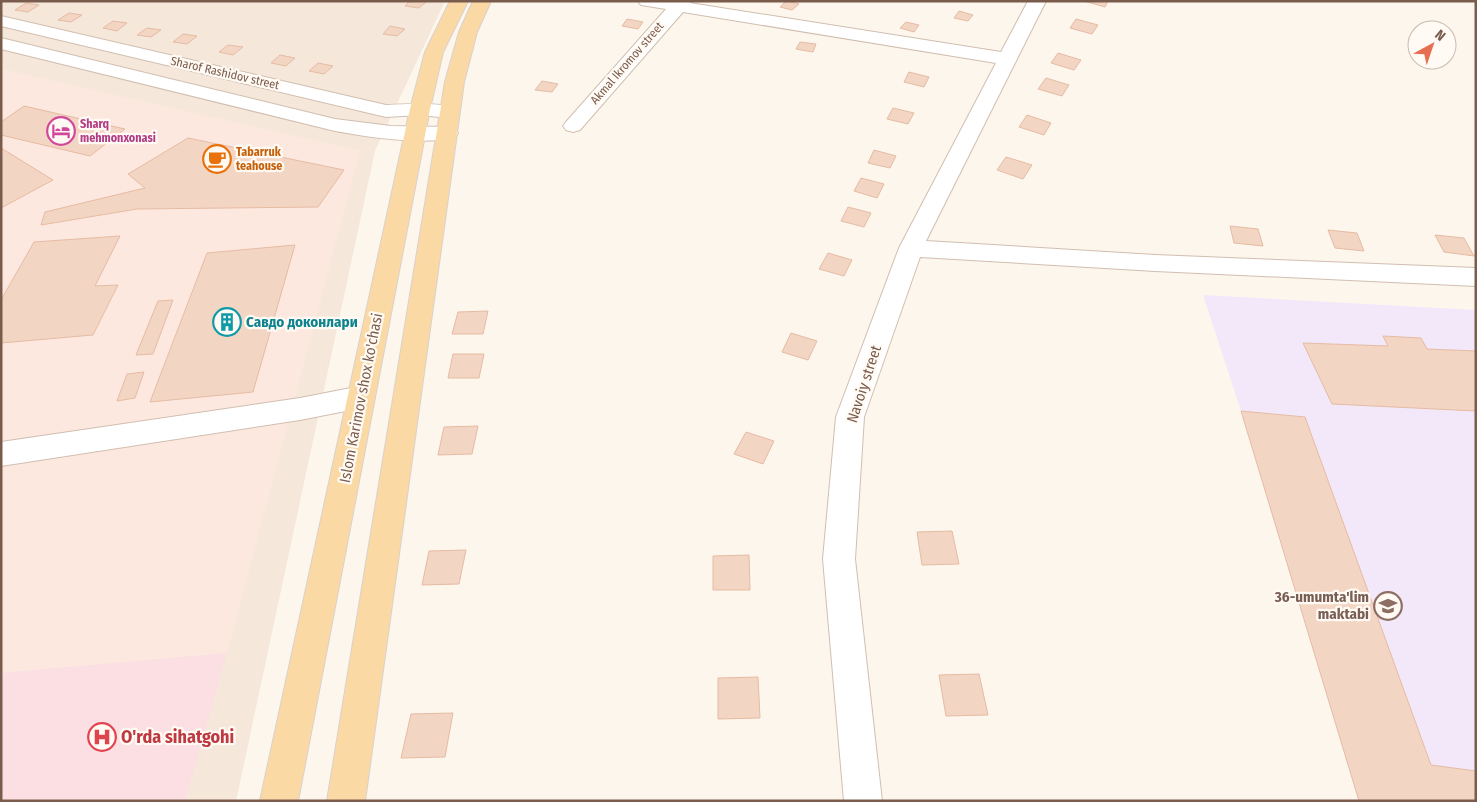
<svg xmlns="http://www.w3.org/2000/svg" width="1477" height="802" font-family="'Fira Sans Condensed',sans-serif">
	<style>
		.residential { fill: #f5e8da }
		.commercial { fill: #fde8e0 }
		.education { fill: #f3e8fa }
		.medical { fill: #fbdfe3 }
		.building { fill: #f3d5c3; stroke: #e6bba3 }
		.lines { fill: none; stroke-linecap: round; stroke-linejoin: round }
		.minor-casing { stroke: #d1beb0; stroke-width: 2 }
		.major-casing { stroke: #dad1cd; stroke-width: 2 }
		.minor { fill: #fff; fill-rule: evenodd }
		.major { fill: #fbd9a5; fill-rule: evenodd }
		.labels { text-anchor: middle; stroke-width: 4.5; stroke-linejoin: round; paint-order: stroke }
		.far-street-label { font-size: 12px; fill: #7a5c4d; stroke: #fffaf3 }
		.far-hotel-label { font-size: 12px; font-weight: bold; fill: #b23c85; stroke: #fffaf3; text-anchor: start }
		.far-food-label { font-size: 12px; font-weight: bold; fill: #c56008; stroke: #fffaf3; text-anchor: start }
		.culture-label { font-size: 15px; font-weight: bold; fill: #0d838f; stroke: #fffaf3; text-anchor: start }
		.street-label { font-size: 15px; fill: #7a5c4d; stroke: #fffaf3 }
		.education-label { font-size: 15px; font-weight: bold; fill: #785e54; stroke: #fffaf3; text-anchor: end }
		.near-health-label { font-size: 18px; font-weight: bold; fill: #be3a42; stroke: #fffaf3; text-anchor: start }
	</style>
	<rect width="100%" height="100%" fill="#fdf6ec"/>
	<path class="residential" d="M1,1H445L375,151L236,801H1Z"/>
	<path class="commercial" d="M1,69L360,151L227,653L1,673Z"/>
	<path class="education" d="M1203,295L1476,310V801H1359L1241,411Z"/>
	<path class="medical" d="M227,653L185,801H1V673Z"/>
	<g class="building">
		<path d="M410,1H423L426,2L419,8L405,6Z"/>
		<path d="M786,1H788L799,4L792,10L780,7Z"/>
		<path d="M1084,1H1108L1105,7Z"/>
		<path d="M26,3L39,5L28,12L15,10Z"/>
		<path d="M959,11L973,15L968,21L954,18Z"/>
		<path d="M69,13L82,15L71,22L58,20Z"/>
		<path d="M627,19L643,22L638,29L622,26Z"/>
		<path d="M1076,19L1098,25L1092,34L1070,28Z"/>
		<path d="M113,21L127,23L117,31L103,28Z"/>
		<path d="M906,22L919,25L914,32L900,28Z"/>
		<path d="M390,26L405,29L397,36L383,34Z"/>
		<path d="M147,28L161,30L151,37L137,35Z"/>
		<path d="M183,34L197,36L187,44L173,42Z"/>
		<path d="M800,42L816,44L813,52L796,49Z"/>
		<path d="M228,45L243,47L233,55L219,52Z"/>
		<path d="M1058,53L1081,60L1074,70L1051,63Z"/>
		<path d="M280,55L295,58L286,66L271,63Z"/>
		<path d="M318,63L333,66L324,74L309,71Z"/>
		<path d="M909,72L929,77L924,87L904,82Z"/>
		<path d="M1046,78L1069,85L1062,96L1038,89Z"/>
		<path d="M542,81L558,84L552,92L535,90Z"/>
		<path d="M24,106L125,129L90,156L1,135V122Z"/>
		<path d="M893,108L914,113L908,124L887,119Z"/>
		<path d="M1027,115L1051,123L1044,135L1019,127Z"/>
		<path d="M188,138L344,170L318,207L137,209L41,225L45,212L145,188L128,174Z"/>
		<path d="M1,148L53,180L1,208Z"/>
		<path d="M874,150L896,156L890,168L868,163Z"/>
		<path d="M1006,157L1032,165L1023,179L997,170Z"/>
		<path d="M861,178L884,184L877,198L854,191Z"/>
		<path d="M848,207L871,213L864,227L841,221Z"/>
		<path d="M1230,226L1258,229L1263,246L1234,243Z"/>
		<path d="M1328,230L1357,233L1364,251L1335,248Z"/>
		<path d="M1435,235L1464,238L1474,256L1444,252Z"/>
		<path d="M120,236L95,286L118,285L93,335L1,343V300L34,242Z"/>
		<path d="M295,245L253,392L150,402L207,253Z"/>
		<path d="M828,253L852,260L844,276L819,269Z"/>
		<path d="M173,300L153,354L136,355L158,301Z"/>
		<path d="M488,311L483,334H452L458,312Z"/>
		<path d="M791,333L817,341L808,360L782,352Z"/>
		<path d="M1383,336L1421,338L1427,349L1476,351V411L1332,404L1303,343L1388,346Z"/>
		<path d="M453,354H484L479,378H448Z"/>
		<path d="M144,372L135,398L117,401L127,374Z"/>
		<path d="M1241,411L1305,417L1431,765L1476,771V801H1359Z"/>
		<path d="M478,426L472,454L438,455L444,427Z"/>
		<path d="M746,432L774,441L763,464L734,454Z"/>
		<path d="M952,531L959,564L922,565L917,532Z"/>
		<path d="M466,550L459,584L422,585L429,551Z"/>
		<path d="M749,555L750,590H713V556Z"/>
		<path d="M979,674L988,715L946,716L939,675Z"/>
		<path d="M758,677L760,718L718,719V678Z"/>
		<path d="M453,713L445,757L401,758L411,714Z"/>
	</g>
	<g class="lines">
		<defs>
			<g id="minor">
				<path d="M638,1H692L690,3L1001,52L1028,1H1046L926,241L1155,255L1476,268V286L1155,271L920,257L864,417L855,559L882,801H844L823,559L836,417L899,248L996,63L683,12L580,130L573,132L566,130L563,126L566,122L666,9L641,5Z"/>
				<path d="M1,16L386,105C410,104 433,102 456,108L459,112L456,116L449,118L420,115L386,117L1,26Z"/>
				<path d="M1,38L335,119L391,126L448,127L455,129L458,133L455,137C423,146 368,137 335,131L1,49Z"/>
				<path d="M361,386L371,389L375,397L371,405L361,408L300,420L1,466V442L300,398Z"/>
			</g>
			<g id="major">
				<path d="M450,1H468L443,52L430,109L298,801H260L410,109L425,52Z"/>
				<path d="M473,1H491L477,32L464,82L365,801H327L445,82L459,32Z"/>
			</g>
		</defs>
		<use href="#minor" class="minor-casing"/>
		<use href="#major" class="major-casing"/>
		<use href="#minor" class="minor"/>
		<use href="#major" class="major"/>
	</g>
	<defs>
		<symbol id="hotel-ring" viewBox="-11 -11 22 22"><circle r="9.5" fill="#fffaf3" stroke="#d1479c" stroke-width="1.5"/><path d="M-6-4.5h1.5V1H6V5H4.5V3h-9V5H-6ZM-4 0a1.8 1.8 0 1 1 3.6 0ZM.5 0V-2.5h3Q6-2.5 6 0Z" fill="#d1479c"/></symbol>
		<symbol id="cafe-ring" viewBox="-11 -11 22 22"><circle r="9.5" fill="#fffaf3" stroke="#e8710a" stroke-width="1.5"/><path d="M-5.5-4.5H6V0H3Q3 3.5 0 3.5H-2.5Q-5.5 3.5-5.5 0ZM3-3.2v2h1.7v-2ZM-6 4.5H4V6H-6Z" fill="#e8710a"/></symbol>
		<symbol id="building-ring" viewBox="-11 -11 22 22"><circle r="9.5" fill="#fffaf3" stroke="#0f9aa8" stroke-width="1.5"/><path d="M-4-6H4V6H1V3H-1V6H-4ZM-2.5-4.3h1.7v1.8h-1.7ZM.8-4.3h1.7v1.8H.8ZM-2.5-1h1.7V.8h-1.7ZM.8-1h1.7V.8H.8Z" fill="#0f9aa8"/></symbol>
		<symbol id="school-ring" viewBox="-11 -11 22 22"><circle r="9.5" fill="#fffaf3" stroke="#8d6e63" stroke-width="1.5"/><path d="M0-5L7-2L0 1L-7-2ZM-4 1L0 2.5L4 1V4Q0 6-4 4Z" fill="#8d6e63"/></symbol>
		<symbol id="hospital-ring" viewBox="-11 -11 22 22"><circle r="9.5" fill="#fffaf3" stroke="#e0444e" stroke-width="1.5"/><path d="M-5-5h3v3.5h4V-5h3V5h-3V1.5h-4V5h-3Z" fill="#e0444e"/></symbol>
	</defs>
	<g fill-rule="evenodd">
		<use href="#hotel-ring" x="45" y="115" width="32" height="32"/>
		<use href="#cafe-ring" x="201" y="143" width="32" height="32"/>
		<use href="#building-ring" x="211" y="306" width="32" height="32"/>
		<use href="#school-ring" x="1372" y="590" width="32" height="32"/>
		<use href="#hospital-ring" x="86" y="721" width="32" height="32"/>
	</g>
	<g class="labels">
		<g class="far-street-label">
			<text transform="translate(627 63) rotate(-49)" y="4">Akmal Ikromov street</text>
			<text transform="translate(225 73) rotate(13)" y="4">Sharof Rashidov street</text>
		</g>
		<g class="far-hotel-label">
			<text x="80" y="128">Sharq<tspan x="80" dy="14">mehmonxonasi</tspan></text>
		</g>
		<g class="far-food-label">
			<text x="236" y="156">Tabarruk<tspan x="236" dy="14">teahouse</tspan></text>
		</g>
		<g class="culture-label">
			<text x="246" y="327">Cавдо доконлари</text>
		</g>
		<g class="street-label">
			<text transform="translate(864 384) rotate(-72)" y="5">Navoiy street</text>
			<text transform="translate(361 398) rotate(-79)" y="5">Islom Karimov shox ko'chasi</text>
		</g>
		<g class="education-label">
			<text x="1369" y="602">36-umumta'lim<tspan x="1369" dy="17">maktabi</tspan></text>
		</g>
		<g class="near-health-label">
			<text x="121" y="743">O'rda sihatgohi</text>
		</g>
	</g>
	<rect width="1477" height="802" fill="none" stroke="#7a5c4d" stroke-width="5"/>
	<g transform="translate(1432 45) rotate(40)"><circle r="24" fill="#fffaf3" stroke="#cabbb1"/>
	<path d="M0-4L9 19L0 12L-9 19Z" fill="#e76f51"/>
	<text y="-8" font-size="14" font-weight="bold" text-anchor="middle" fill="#7a5c4d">N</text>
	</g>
</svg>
